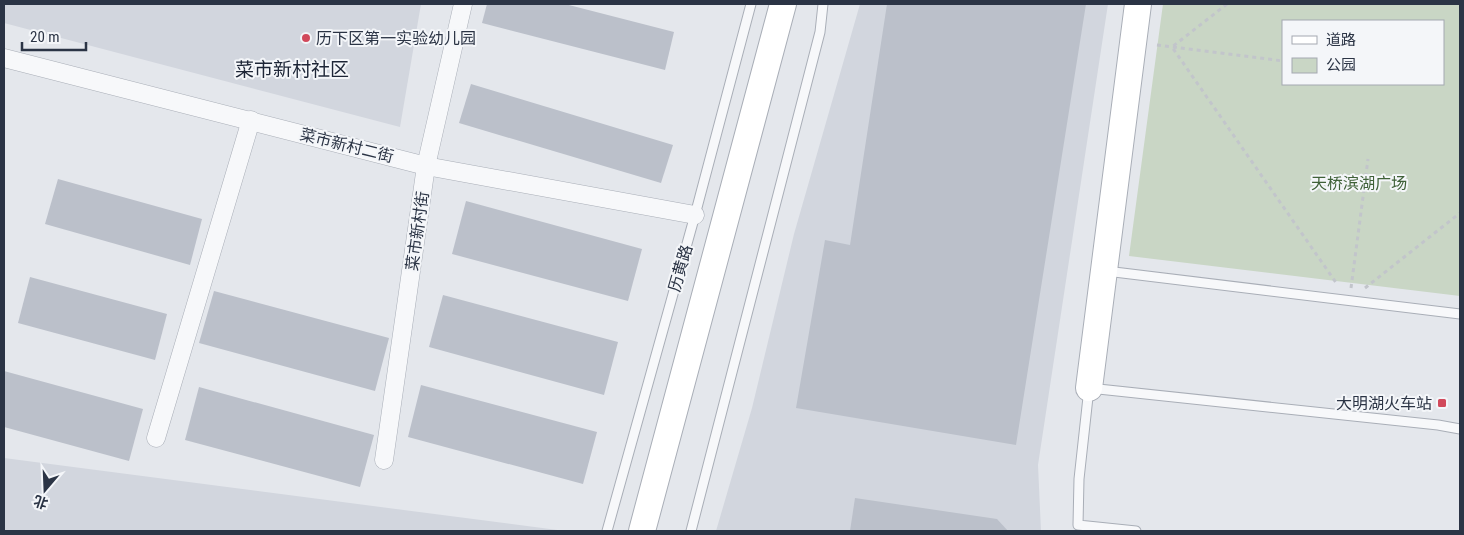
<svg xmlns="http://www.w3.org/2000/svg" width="1464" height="535" font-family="'Roboto Condensed','Noto Sans SC',sans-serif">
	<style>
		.built { fill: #d2d6de }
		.green { fill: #c9d6c5; fill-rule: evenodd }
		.building { fill: #bbc0ca }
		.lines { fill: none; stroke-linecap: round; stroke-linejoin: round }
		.lane-casing { stroke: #a9aeb7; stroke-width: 11 }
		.street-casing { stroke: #a9aeb7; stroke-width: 19 }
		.secondary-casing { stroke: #a9aeb7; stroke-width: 28 }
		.path { stroke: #c2c5cb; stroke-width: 3; stroke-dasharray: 4 4; stroke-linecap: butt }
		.lane { stroke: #f7f8fa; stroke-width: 9 }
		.street { stroke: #f7f8fa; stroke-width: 18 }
		.secondary { stroke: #fff; stroke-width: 26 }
		.poi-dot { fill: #d1495b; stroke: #f4f6f9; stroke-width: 2 }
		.labels { text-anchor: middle; stroke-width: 4; stroke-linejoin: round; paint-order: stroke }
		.poi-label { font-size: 16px; fill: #2b3445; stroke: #f4f6f9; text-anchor: start }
		.street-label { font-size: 16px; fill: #2b3445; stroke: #f4f6f9 }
		.park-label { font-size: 16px; fill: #3f6138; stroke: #f4f6f9 }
		.quarter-label { font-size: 19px; fill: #1d2536; stroke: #f4f6f9 }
	</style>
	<rect width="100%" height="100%" fill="#e4e7ec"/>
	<g class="built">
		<path d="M4,4H421L400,127L4,23Z"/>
		<path d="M860,4H1108L1038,465L1041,531H716L752,408L794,234Z"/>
		<path d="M4,458L565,531H4Z"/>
	</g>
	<path class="green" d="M1163,4H1460V296L1129,256ZM1283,21H1443V84H1283Z"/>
	<g class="building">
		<path d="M487,4H565L674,32L665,70L482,23Z"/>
		<path d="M887,4H1086L1016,445L796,408L825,240L850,245Z"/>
		<path d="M471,84L673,145L661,183L459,123Z"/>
		<path d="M58,179L202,219L190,265L45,224Z"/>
		<path d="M466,201L642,249L628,301L452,254Z"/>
		<path d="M30,277L167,314L155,360L18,323Z"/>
		<path d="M214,291L389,338L375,391L199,343Z"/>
		<path d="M443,295L618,342L604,395L429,347Z"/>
		<path d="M4,371L143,409L129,461L4,427Z"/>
		<path d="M421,385L597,432L583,484L408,437Z"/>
		<path d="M199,387L374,435L360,487L185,440Z"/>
		<path d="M855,498L997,519L1008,531H850Z"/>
	</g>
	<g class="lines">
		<defs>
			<g id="lane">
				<path d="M1106,271L1460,314"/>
				<path d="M607,531L695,215L751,4"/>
				<path d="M691,531L820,32L823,4"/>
				<path d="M1136,531L1078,525L1079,479L1089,388L1438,425L1460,429"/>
			</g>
			<g id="street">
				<path d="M4,58L426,166L695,215"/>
				<path d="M156,438L251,120"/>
				<path d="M384,460L426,166L463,4"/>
			</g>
			<g id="secondary">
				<path d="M1089,388L1138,4"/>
				<path d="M642,531L783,4"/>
			</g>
		</defs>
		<use href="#lane" class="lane-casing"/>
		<use href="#street" class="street-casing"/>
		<use href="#secondary" class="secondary-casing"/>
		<g class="path">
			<path d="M1227,4L1172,47L1337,284"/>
			<path d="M1157,45L1283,61"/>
			<path d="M1351,288L1368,159"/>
			<path d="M1365,288L1460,213"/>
		</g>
		<use href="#lane" class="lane"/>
		<use href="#street" class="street"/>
		<use href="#secondary" class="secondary"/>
	</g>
	<g class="poi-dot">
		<circle cx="306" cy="38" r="5"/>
		<rect x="1437" y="398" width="10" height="10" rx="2.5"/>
	</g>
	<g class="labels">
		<g class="poi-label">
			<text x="316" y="44">历下区第一实验幼儿园</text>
			<text x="1432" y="409" text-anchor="end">大明湖火车站</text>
		</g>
		<g class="street-label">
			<text transform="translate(347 145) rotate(14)" y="6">菜市新村二街</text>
			<text transform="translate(417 231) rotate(-82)" y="6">菜市新村街</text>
			<text transform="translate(680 268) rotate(-74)" y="6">历黄路</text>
		</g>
		<g class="park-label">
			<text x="1359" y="189">天桥滨湖广场</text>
		</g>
		<g class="quarter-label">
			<text x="292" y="76">菜市新村社区</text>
		</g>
	</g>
	<rect width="1464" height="535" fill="none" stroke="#2b3445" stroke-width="10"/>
	<rect x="1282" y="20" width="162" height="65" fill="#f4f6f9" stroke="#a4a8b1"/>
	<rect x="1292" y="36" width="25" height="8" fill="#ffffff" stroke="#a4a8b1"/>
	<text x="1326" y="45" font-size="15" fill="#2b3445">道路</text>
	<rect x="1292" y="58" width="25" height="15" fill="#c9d6c5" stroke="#a4a8b1"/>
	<text x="1326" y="70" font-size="15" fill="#2b3445">公园</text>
	<g transform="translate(45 490) rotate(199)" stroke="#f4f6f9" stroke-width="4" paint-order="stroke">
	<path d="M0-4L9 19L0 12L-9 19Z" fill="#2b3445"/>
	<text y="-8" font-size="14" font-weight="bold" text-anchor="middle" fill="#2b3445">北</text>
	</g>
	<path d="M22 42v8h64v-8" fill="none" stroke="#2b3445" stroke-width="2.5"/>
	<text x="30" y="42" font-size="15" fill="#2b3445" stroke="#f4f6f9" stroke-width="4" paint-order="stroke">20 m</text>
</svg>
